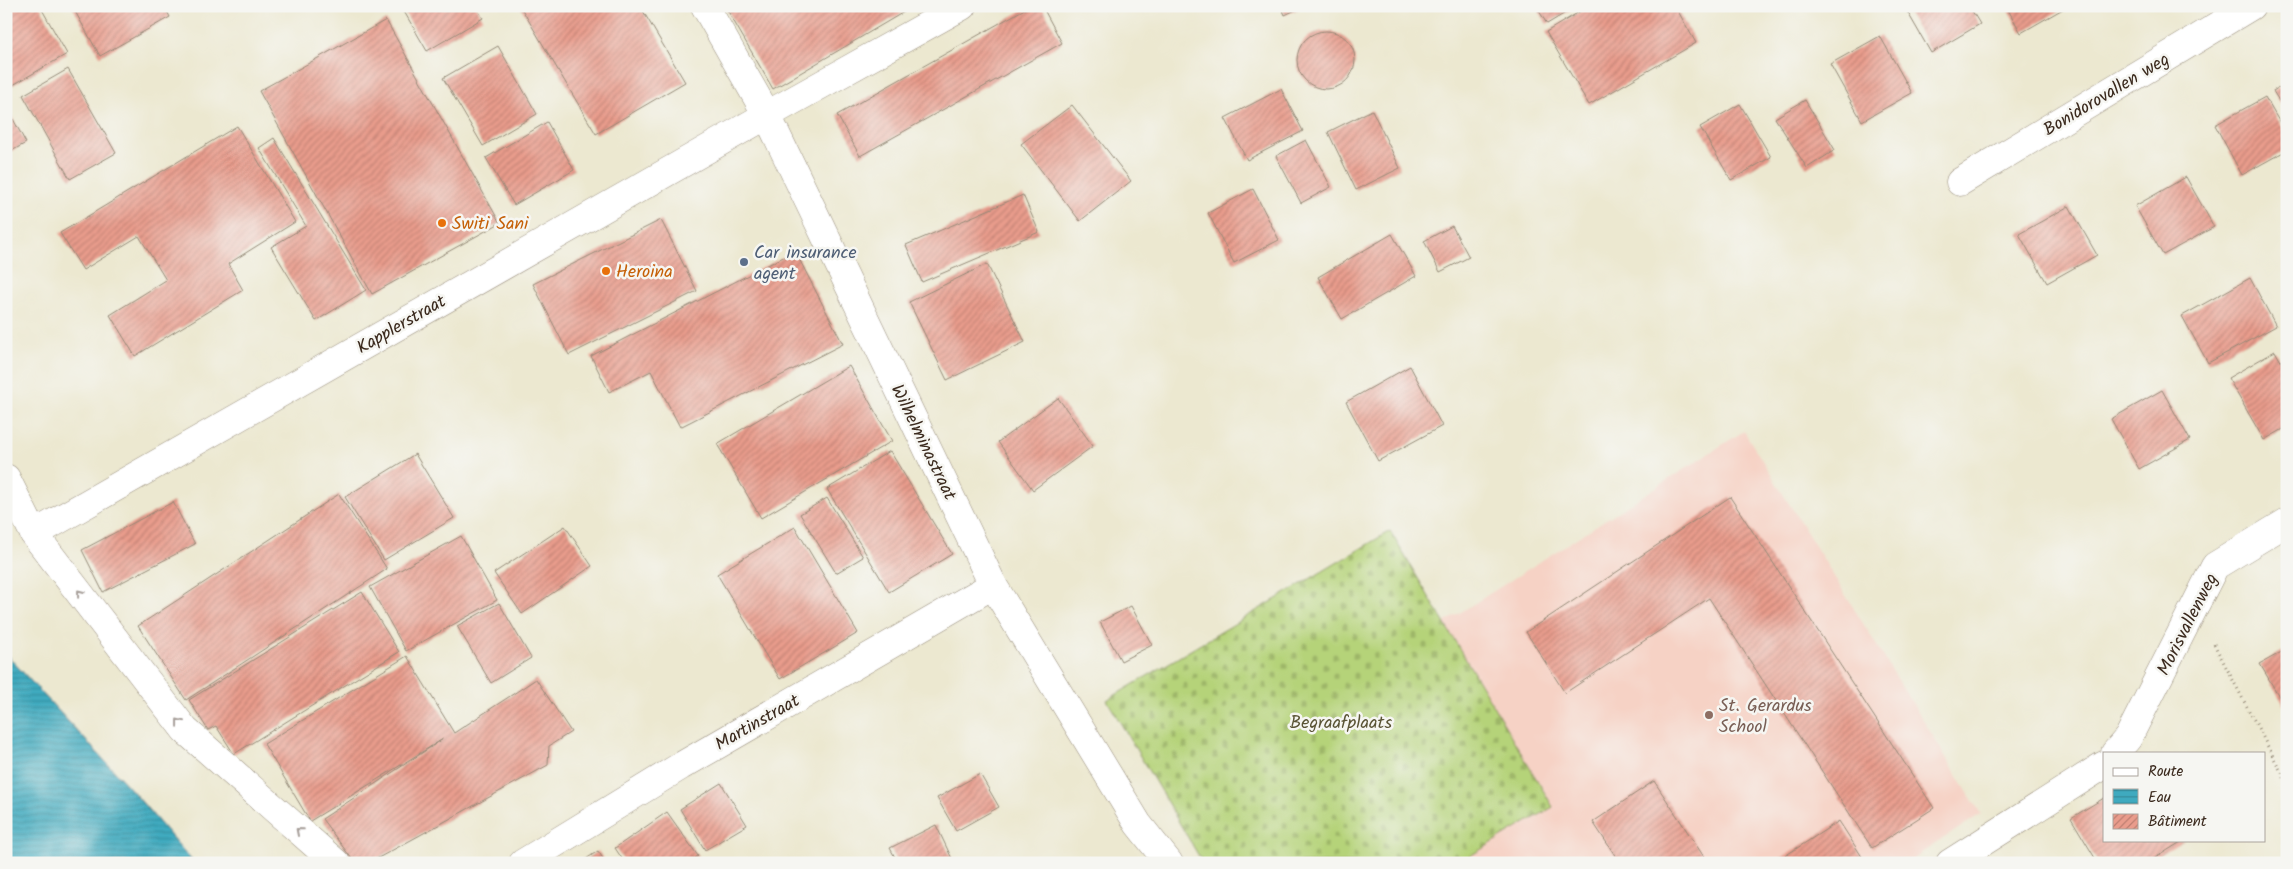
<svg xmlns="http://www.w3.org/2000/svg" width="2293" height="869" font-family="Kalam,sans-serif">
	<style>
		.built { fill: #f6d2c5 }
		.cemetery { fill: url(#cemetery-stones); stroke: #787e4c }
		.water { fill: url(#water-rules); stroke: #3d6a6e }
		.building { fill: url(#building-hatch) }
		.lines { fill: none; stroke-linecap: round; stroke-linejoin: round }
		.minor-casing { stroke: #948977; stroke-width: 29 }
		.path { stroke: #948977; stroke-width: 3; stroke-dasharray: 1 4; stroke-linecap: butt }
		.minor { stroke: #fff; stroke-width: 28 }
		.oneway { stroke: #a79f9a }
		.food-dot { fill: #e8710a; stroke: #f6f6f2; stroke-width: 2 }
		.service-dot { fill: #5c6f8a; stroke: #f6f6f2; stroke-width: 2 }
		.education-dot { fill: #8d6e63; stroke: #f6f6f2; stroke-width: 2 }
		.labels { text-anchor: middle; stroke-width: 5; stroke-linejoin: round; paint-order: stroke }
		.street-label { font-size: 18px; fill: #3b2a1e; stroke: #f6f6f2 }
		.food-label { font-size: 18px; fill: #c56008; stroke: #f6f6f2; text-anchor: start }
		.service-label { font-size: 18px; fill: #4e5e75; stroke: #f6f6f2; text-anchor: start }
		.education-label { font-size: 18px; fill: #785e54; stroke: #f6f6f2; text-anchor: start }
		.park-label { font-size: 18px; fill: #5a5435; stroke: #f6f6f2 }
	</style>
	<defs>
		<pattern id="cemetery-stones" width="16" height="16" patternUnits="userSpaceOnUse" patternTransform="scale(1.25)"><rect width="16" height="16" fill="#b5d379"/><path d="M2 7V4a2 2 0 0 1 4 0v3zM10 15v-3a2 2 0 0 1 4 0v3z" fill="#9db568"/></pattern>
		<pattern id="water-rules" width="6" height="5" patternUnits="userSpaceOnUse" patternTransform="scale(1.25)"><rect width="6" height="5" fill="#3faabf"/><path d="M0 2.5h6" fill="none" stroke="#368b9b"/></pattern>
		<pattern id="building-hatch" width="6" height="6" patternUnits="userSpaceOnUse" patternTransform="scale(1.25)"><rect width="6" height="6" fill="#e99c8c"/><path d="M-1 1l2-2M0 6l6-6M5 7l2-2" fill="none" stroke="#be7f72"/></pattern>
	</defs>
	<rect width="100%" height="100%" fill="#f6f6f2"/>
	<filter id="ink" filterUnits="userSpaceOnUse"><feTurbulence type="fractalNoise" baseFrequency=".02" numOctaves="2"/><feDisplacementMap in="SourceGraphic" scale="10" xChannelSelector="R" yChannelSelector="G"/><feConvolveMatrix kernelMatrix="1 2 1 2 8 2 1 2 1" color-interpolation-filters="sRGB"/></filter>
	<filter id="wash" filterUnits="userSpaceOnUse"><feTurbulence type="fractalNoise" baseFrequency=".0096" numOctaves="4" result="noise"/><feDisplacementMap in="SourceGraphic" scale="20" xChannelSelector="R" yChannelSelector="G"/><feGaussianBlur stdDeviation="1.12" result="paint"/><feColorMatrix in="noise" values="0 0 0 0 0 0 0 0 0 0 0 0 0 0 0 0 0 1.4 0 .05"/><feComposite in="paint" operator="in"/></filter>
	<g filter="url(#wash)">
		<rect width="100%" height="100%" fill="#ece8d0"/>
		<path class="built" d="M1744,431L1981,814L1906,863H1458L1553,806L1444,623Z"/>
		<path class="cemetery" d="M1390,531L1553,807L1458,863H1203L1107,700Z"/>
		<path class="water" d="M6,654L130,788L194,863H6Z"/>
		<g id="blocks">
			<g class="building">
				<path d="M6,6H40L67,54L6,89Z"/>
				<path d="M72,6H164L170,17L100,56Z"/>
				<path d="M405,6H475L483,18L427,51L402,8Z"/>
				<path d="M520,6H640L685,82L596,134Z"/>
				<path d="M725,6H914L773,89Z"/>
				<path d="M1030,6H1042L1062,43L860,156L837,115Z"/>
				<path d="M1281,6H1304L1285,15Z"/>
				<path d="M1536,6H1577L1547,24Z"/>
				<path d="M1589,6H1675L1696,43L1589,105L1546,32Z"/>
				<path d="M1904,6H1969L1980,24L1931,53Z"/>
				<path d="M2006,6H2068L2021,33Z"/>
				<path d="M386,20L500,223L372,294L259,91Z"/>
				<circle cx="1326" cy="60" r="29"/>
				<path d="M1880,36L1912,93L1862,121L1830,64Z"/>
				<path d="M498,46L537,114L483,146L443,78Z"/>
				<path d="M68,69L116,153L70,179L23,95Z"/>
				<path d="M2287,82V114L2273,91Z"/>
				<path d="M1281,89L1303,131L1247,160L1225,118Z"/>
				<path d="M2265,97L2287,135V150L2242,175L2215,125Z"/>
				<path d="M1805,100L1835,150L1807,168L1775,118Z"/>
				<path d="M1740,104L1771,157L1731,180L1700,127Z"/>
				<path d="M1072,105L1131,181L1080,221L1021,144Z"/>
				<path d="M6,106L26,143L6,154Z"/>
				<path d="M1372,110L1400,168L1356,190L1328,132Z"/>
				<path d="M547,122L574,170L514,205L486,158Z"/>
				<path d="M237,126L295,222L228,264L243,290L135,356L110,315L166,280L139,236L83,270L60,233Z"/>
				<path d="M274,138L366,290L316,321L271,247L306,226L259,148Z"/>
				<path d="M1306,140L1331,187L1301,203L1276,156Z"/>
				<path d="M2186,177L2214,227L2163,255L2135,206Z"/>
				<path d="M1253,189L1279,240L1234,263L1208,213Z"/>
				<path d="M1023,195L1039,232L922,282L906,245Z"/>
				<path d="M2069,206L2097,255L2047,283L2019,234Z"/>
				<path d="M661,220L697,291L569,355L533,284Z"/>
				<path d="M1452,226L1469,257L1440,272L1424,241Z"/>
				<path d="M1392,234L1416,276L1342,319L1318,277Z"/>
				<path d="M795,251L843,344L680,427L651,371L609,392L591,356Z"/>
				<path d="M987,264L1025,342L947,380L909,302Z"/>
				<path d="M2250,278L2276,326L2208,363L2182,316Z"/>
				<path d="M2275,351L2287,372V427L2264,440L2228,378Z"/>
				<path d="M849,366L892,441L761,518L717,444Z"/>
				<path d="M1410,366L1442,426L1378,461L1346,402Z"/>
				<path d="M2162,390L2190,440L2139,469L2111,419Z"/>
				<path d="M1058,398L1093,446L1033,490L998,442Z"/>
				<path d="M890,451L952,554L889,592L827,489Z"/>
				<path d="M415,454L454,518L384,560L345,497Z"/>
				<path d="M339,494L387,569L186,700L138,626Z"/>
				<path d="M1730,497L1934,808L1872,848L1709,598L1565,693L1526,632Z"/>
				<path d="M827,498L863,557L836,573L800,514Z"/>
				<path d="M173,502L195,544L103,592L82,550Z"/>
				<path d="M565,526L592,566L522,614L494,573Z"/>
				<path d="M795,527L858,633L780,679L717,574Z"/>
				<path d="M461,536L497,600L406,651L370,587Z"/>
				<path d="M362,592L399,652L234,754L216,726L208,730L189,700Z"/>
				<path d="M499,603L531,658L491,683L457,626Z"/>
				<path d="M1131,606L1152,645L1121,661L1100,622Z"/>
				<path d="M2287,649V710L2260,664Z"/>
				<path d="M407,656L454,733L536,679L571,732L549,746L548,765L369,863H355L322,819L443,739L310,821L264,744Z"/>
				<path d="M980,774L999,807L956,831L937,798Z"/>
				<path d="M1654,781L1708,863H1620L1593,822Z"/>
				<path d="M721,783L747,825L705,850L680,809Z"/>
				<path d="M2104,798V840H2184L2147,863H2098L2071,818Z"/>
				<path d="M667,812L698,856L688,863H625L615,848Z"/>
				<path d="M1839,821L1866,863H1774Z"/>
				<path d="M936,825L954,863H898L890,848Z"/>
				<path d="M598,851L606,863H580Z"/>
			</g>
		</g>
	</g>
	<g filter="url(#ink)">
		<use href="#blocks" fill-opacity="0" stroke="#948977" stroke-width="1"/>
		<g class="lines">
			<defs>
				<g id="minor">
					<path d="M705,6L767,115L993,585L1138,824L1169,863"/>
					<path d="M1960,182L2251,6"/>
					<path d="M6,478L34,534L185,730L336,863"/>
					<path d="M34,534L767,115L962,6"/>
					<path d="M2115,753L2128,738L2215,566L2287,522"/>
					<path d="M523,863L681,766L993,585"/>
					<path d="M1950,863L2104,765"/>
				</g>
			</defs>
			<use href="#minor" class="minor-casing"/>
			<path class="path" d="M2214,644L2287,783"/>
			<use href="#minor" class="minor"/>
		</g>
		<defs><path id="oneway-chevron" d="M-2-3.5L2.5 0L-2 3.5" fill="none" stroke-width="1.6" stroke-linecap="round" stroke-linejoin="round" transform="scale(1.25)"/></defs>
		<g class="oneway">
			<use href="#oneway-chevron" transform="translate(80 593) rotate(-128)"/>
			<use href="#oneway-chevron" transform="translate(179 722) rotate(-128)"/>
			<use href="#oneway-chevron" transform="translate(299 831) rotate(-139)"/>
		</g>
	</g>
	<g class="food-dot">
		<circle cx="442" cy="223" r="5"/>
		<circle cx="606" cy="271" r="5"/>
	</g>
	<circle class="service-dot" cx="744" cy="262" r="5"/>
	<circle class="education-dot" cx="1709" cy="715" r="5"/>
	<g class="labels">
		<g class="street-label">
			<text transform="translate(2106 94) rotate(-31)" y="6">Bonidorovallen weg</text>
			<text transform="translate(401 324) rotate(-30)" y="6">Kapplerstraat</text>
			<text transform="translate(924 442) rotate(64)" y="6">Wilhelminastraat</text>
			<text transform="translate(2187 624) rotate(-63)" y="6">Morisvallenweg</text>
			<text transform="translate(757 722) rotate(-30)" y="6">Martinstraat</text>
		</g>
		<g class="food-label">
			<text x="452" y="229">Switi Sani</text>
			<text x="616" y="277">Heroina</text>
		</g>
		<g class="service-label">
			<text x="754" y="258">Car insurance<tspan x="754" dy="21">agent</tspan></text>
		</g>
		<g class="education-label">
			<text x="1719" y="711">St. Gerardus<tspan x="1719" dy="21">School</tspan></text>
		</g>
		<g class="park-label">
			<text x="1341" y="728">Begraafplaats</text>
		</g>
	</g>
	<rect width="2293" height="869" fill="none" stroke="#f6f6f2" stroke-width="25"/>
	<rect x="2103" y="752" width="162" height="90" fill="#f6f6f2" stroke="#aba49d"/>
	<rect x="2113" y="768" width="25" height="8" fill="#ffffff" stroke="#aba49d"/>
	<text x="2148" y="776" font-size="15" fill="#3b2a1e">Route</text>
	<rect x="2113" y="789" width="25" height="15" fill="url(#water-rules)" stroke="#aba49d"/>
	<text x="2148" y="802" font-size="15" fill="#3b2a1e">Eau</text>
	<rect x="2113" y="814" width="25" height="15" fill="url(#building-hatch)" stroke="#aba49d"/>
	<text x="2148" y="826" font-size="15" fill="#3b2a1e">Bâtiment</text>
</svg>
